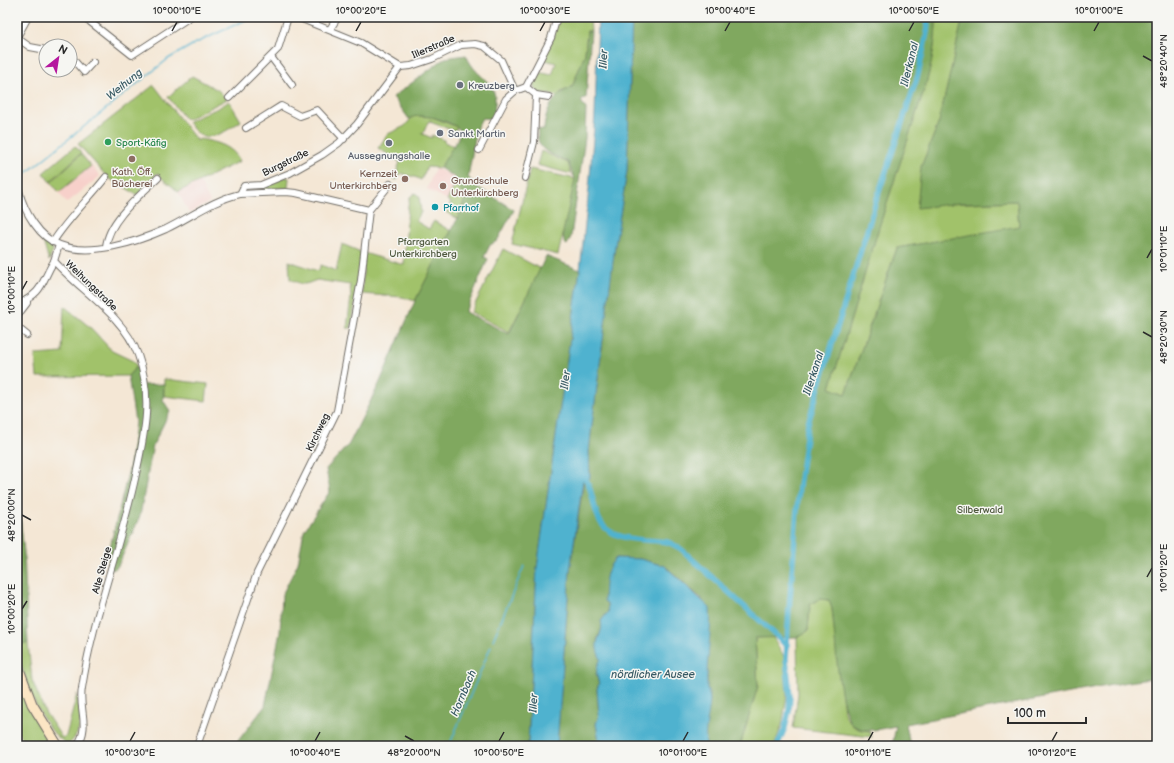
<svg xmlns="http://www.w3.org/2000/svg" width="1174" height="763" font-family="'Balsamiq Sans',sans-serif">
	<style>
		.built { fill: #f7d0ca }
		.green { fill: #a1c26b; stroke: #66764b }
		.forest { fill: #80a85f; stroke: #566a45 }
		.water { fill: #50b2cf; stroke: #3e6e7d }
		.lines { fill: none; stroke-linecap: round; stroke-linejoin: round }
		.stream { stroke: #50b2cf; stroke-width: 1.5 }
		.canal { stroke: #50b2cf; stroke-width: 5.5 }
		.minor-casing { stroke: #716d66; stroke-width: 8 }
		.secondary-casing { stroke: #716d66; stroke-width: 11 }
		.minor { stroke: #fff; stroke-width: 6 }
		.secondary { stroke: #fce6c4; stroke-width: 9 }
		.ticks { fill: none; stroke: #2b2b2b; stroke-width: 1.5 }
		.worship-dot { fill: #6b7280; stroke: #f6f6f2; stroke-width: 1.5 }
		.leisure-dot { fill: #2e9e5b; stroke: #f6f6f2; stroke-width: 1.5 }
		.education-dot { fill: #8d6e63; stroke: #f6f6f2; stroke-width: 1.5 }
		.culture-dot { fill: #0f9aa8; stroke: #f6f6f2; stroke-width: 1.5 }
		.labels { text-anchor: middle; stroke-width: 3; stroke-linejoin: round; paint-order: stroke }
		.street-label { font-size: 10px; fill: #2b2b2b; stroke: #f6f6f2 }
		.worship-label { font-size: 10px; fill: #5b616d; stroke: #f6f6f2; text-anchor: start }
		.leisure-label { font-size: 10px; fill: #27864d; stroke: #f6f6f2; text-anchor: start }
		.education-label { font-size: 10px; fill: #785e54; stroke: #f6f6f2 }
		.culture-label { font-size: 10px; fill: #0d838f; stroke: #f6f6f2; text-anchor: start }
		.park-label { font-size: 10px; fill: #4e583e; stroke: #f6f6f2 }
		.water-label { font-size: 11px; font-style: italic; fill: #385a64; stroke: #f6f6f2 }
		.neatline { fill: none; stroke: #2b2b2b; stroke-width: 1.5 }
		.ticks-label { font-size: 10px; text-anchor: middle; fill: #2b2b2b }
	</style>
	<rect width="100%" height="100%" fill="#f6f6f2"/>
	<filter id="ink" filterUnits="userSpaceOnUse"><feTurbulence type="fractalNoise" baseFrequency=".025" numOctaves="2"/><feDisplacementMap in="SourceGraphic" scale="8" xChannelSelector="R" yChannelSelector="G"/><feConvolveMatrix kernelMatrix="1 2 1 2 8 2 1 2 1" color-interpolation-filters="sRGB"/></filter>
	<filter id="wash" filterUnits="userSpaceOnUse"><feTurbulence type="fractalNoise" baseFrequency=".012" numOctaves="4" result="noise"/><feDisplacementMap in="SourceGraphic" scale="16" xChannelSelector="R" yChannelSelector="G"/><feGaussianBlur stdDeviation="0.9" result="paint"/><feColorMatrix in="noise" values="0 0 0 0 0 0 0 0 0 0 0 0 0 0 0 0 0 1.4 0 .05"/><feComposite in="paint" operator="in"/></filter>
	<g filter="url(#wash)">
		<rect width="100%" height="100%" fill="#f4e7d5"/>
		<g class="built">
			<path d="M81,153L100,176L67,203L50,182Z"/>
			<path d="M435,168L454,177L465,199L462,208L427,189Z"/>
			<path d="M199,181L210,202L189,213L178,192Z"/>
		</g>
		<g class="green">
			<path d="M559,17H590L591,31H587L585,54L572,87L561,92L557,96L536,92L533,83L537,72L552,75L556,63L542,59L555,32Z"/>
			<path d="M936,17H963L939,122L921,167L947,204L1017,201L1019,227L897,248L846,394L830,388L880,224L925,87C932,64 936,41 936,17Z"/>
			<path d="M192,76L218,90L227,99L186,120L168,97Z"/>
			<path d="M154,85L197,141L200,139C216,142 232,145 240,161L178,192C171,184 163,181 157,173L138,195L108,178L78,144Z"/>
			<path d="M229,101L241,121C231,128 211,143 198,134C194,131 191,126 188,122C201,114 218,110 229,101Z"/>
			<path d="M413,116L432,117L457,127L455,131L430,122L431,120L428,122L423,134L420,133L432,138V135L444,140V142L454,146L440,168L427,167L421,180C415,176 408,176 401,173L397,180L394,179L400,162L378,148L388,134L405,126Z"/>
			<path d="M75,146L81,153L50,182L43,173Z"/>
			<path d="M541,151L568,163L571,174L537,165Z"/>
			<path d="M81,154L91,166L59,192L51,182Z"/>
			<path d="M530,169L576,179L558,255L512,244Z"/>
			<path d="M286,177L289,178L288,188L251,189V187Z"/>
			<path d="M457,182L465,199L457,219L446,212L451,203L447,200Z"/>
			<path d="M415,193L419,196L421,212L416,221L429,229L434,221L451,231L415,301L402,297L362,294L364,253L404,265L408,205L410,197Z"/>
			<path d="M42,238L52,246L53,250L49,261Z"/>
			<path d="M342,244L361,252L359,280L351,328H347L351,297L350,285L317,280C303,285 305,286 290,279L289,261L318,271L321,265L336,271Z"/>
			<path d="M503,249L541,269L509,332L471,312Z"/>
			<path d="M64,306L91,328L112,351L133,361L137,366L128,376L37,377L35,355L62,353Z"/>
			<path d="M164,379L208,384L206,401L164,396Z"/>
			<path d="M820,599L829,600L832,609L844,712C849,725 855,730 869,731L872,737L793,728L798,694L797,637L808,631L810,605Z"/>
			<path d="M773,637L784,657L787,695L782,725L774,746H740L758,686L755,638Z"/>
			<path d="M28,643L32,680L45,712L62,738L66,736L77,694C80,712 85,730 69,744C44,737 17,669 19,644Z"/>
			<path d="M17,675L51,746H29L17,732Z"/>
		</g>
		<g class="forest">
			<path d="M632,17H936C936,41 932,64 925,87L880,224L830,388L846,394L897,248L1019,226L1017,201L959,203L917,208L921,167L939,122L963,17H1157V678L1128,682L906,724L910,746H892L896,726C883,728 867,734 854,726C838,716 835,630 832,609L829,600L820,599L810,605L808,631L797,637L755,638L758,686L740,746H706L705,736L710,698L707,689L708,635L711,626L702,599L665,566L640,559L616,558C602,572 606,593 608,612L601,621L603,626L597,640L601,659L596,674L599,684L597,689L599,715L596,724L600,746H557L570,570L584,480L590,478L589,452L591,433L615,246L627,171Z"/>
			<path d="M587,31H591L586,98L581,101L586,109L585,138L571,237L567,245L564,243L563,232L575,179L568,162C551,153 535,152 538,129L544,130C545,110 553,95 572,87L585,54Z"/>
			<path d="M466,55C479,85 504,78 492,119L482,118L477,127L468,177L476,186L514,210L497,241L490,245L484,257L488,259L465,312L509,334L546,256L580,270L537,568L528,746H234L265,706L280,632L282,595L298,563L304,531L330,491L326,469L349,444L379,384L415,301L461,212L465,199L454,177L440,168L458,138L460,130C452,121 419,111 409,119L393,97L445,58Z"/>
			<path d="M137,366L142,385L164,384L163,400L170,411L153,445L140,516L118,566L113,570L108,565L109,551L130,465L135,422L128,376Z"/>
			<path d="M17,489L24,552L28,643L19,644L17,651Z"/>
		</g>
		<g class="water">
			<path d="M598,17H632L627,171L615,246L591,433L589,452L590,478L583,480L570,570L557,746H528L537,568L580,270L589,188L595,114Z"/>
			<path d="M616,558L640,559L665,566L710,608C712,634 706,661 707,688C708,692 710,696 710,700C709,716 704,730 706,746H600L596,724L599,715L597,689L599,684C596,674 595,668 601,659C590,641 605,635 601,621L608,612L607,604L604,601C605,586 604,570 616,558Z"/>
		</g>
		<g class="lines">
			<g class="stream">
				<path d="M20,178L168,59L194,44L252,17"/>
				<path d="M493,640L524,566"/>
				<path d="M449,746L491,646"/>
			</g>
			<g class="canal">
				<path d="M582,475C593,484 592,509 601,523C614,542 646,539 667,542C671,543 676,546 681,549L779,638L787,647"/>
				<path d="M777,746L785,728L789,711L790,696L786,659L789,610L799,486L808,423L876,201L918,75L928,28L927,17"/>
			</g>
		</g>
	</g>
	<g filter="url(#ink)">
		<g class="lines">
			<defs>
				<g id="minor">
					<path d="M84,17L132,55L190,17"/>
					<path d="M297,17L361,43L400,67L411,66L432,59L461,45L475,44L484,46L501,60L515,91L526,87L536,95L549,97"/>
					<path d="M330,29L338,17"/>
					<path d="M17,37L28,17"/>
					<path d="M17,38L30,47L46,50"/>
					<path d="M70,56L84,72L93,62"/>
					<path d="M271,57L292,85"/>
					<path d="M526,87L551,38L557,17"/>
					<path d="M229,98L278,49L288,17"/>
					<path d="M246,128L281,106L300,116L317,110L344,139"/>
					<path d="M479,150L506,99L515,91"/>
					<path d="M17,170C18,176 17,184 19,191C24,211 39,238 60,245C90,257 137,242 166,229C191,217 213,200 240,194L244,186L261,185L290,173L322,155L339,143L357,124L400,67"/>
					<path d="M525,178L534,142L536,95"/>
					<path d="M240,194L286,192L296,193L369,210L390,184"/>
					<path d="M53,242C68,218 89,199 106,177"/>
					<path d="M59,245L54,261C81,291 124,316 138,355C153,397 145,432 136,474C121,546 93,615 82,688C78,709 91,726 77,746"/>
					<path d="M106,247C108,221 140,195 158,178"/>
					<path d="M17,305C45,291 40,284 54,261"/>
					<path d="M17,316L27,303V300"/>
					<path d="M17,327L27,335"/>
					<path d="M197,746L257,573L337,411L361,280L369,210"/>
				</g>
				<path id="secondary" d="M17,664L32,704L58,746"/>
			</defs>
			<use href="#minor" class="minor-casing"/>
			<use href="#secondary" class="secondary-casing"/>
			<use href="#minor" class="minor"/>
			<use href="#secondary" class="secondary"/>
		</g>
	</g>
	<path class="ticks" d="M172,31L177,22M356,31L361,22M540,31L545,22M725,31L730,22M909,31L914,22M1094,31L1099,22M1143,56L1152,61M1147,258L1152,249M22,290L27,281M1143,332L1152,337M22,515L31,520M1147,577L1152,568M22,609L27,601M405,736L414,741M130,741L135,732M315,741L320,732M499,741L504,732M683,741L688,732M868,741L873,732M1052,741L1057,732"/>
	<g class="worship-dot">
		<circle cx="460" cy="85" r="4"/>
		<circle cx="440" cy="133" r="4"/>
		<circle cx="389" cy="143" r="4"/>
	</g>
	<circle class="leisure-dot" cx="108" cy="142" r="4"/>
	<g class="education-dot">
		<circle cx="132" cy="159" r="4"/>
		<circle cx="405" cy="179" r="4"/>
		<circle cx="443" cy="186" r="4"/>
	</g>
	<circle class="culture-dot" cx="435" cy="207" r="4"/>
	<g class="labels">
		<g class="street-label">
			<text transform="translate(433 46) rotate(-23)" y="4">Illerstraße</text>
			<text transform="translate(285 162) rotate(-26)" y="4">Burgstraße</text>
			<text transform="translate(92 285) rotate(44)" y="4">Weihungstraße</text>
			<text transform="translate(317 432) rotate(-64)" y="4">Kirchweg</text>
			<text transform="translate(101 570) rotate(-74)" y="4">Alte Steige</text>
		</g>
		<g class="worship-label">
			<text x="468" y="89">Kreuzberg</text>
			<text x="448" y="137">Sankt Martin</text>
			<text x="389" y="159" text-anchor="middle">Aussegnungshalle</text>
		</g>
		<g class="leisure-label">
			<text x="116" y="146">Sport-Käfig</text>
		</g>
		<g class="education-label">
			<text x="132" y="175">Kath. Öff.<tspan x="132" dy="12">Bücherei</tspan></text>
			<text x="397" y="177" text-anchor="end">Kernzeit<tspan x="397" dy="12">Unterkirchberg</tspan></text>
			<text x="451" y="184" text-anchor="start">Grundschule<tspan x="451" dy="12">Unterkirchberg</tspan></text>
		</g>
		<g class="culture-label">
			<text x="443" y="211">Pfarrhof</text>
		</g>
		<g class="park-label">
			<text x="423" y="245">Pfarrgarten<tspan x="423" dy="12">Unterkirchberg</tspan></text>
			<text x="980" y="513">Silberwald</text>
		</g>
		<g class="water-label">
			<text transform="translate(603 59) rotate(-87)" y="4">Iller</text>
			<text transform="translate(909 64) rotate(-76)" y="4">Illerkanal</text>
			<text transform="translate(124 84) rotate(-39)" y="4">Weihung</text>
			<text transform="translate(813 373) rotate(-72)" y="4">Illerkanal</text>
			<text transform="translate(565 380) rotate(-83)" y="4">Iller</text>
			<text x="653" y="678">nördlicher Ausee</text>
			<text transform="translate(463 693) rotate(-67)" y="4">Hornbach</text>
			<text transform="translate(533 703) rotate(-87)" y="4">Iller</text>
		</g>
	</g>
	<rect width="1174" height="763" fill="none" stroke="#f6f6f2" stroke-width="44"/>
	<g transform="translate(58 58) rotate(30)"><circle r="19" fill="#f6f6f2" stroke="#a5a5a2"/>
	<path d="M0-3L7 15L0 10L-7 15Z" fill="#b5179e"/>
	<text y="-6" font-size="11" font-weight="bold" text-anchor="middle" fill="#2b2b2b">N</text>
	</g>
	<path d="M1008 717v6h78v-6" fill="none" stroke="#2b2b2b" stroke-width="2"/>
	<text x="1014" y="717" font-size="12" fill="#2b2b2b" stroke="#f6f6f2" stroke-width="3" paint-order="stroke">100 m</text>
	<rect x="22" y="22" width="1130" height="719" class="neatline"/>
	<g class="ticks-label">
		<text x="177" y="14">10°00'10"E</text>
		<text x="361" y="14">10°00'20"E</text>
		<text x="545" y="14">10°00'30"E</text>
		<text x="730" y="14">10°00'40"E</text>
		<text x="914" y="14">10°00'50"E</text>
		<text x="1099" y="14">10°01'00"E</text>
		<text transform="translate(1163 61) rotate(-90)" y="4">48°20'40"N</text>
		<text transform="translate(1163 249) rotate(-90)" y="4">10°01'10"E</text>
		<text transform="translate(11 290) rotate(-90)" y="4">10°00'10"E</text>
		<text transform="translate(1163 337) rotate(-90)" y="4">48°20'30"N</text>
		<text transform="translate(11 515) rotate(-90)" y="4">48°20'00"N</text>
		<text transform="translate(1163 568) rotate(-90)" y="4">10°01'20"E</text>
		<text transform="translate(11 609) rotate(-90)" y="4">10°00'20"E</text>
		<text x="130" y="756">10°00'30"E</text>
		<text x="315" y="756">10°00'40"E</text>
		<text x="414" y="756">48°20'00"N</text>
		<text x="499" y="756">10°00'50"E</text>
		<text x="683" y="756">10°01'00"E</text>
		<text x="868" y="756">10°01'10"E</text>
		<text x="1052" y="756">10°01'20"E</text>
	</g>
</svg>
